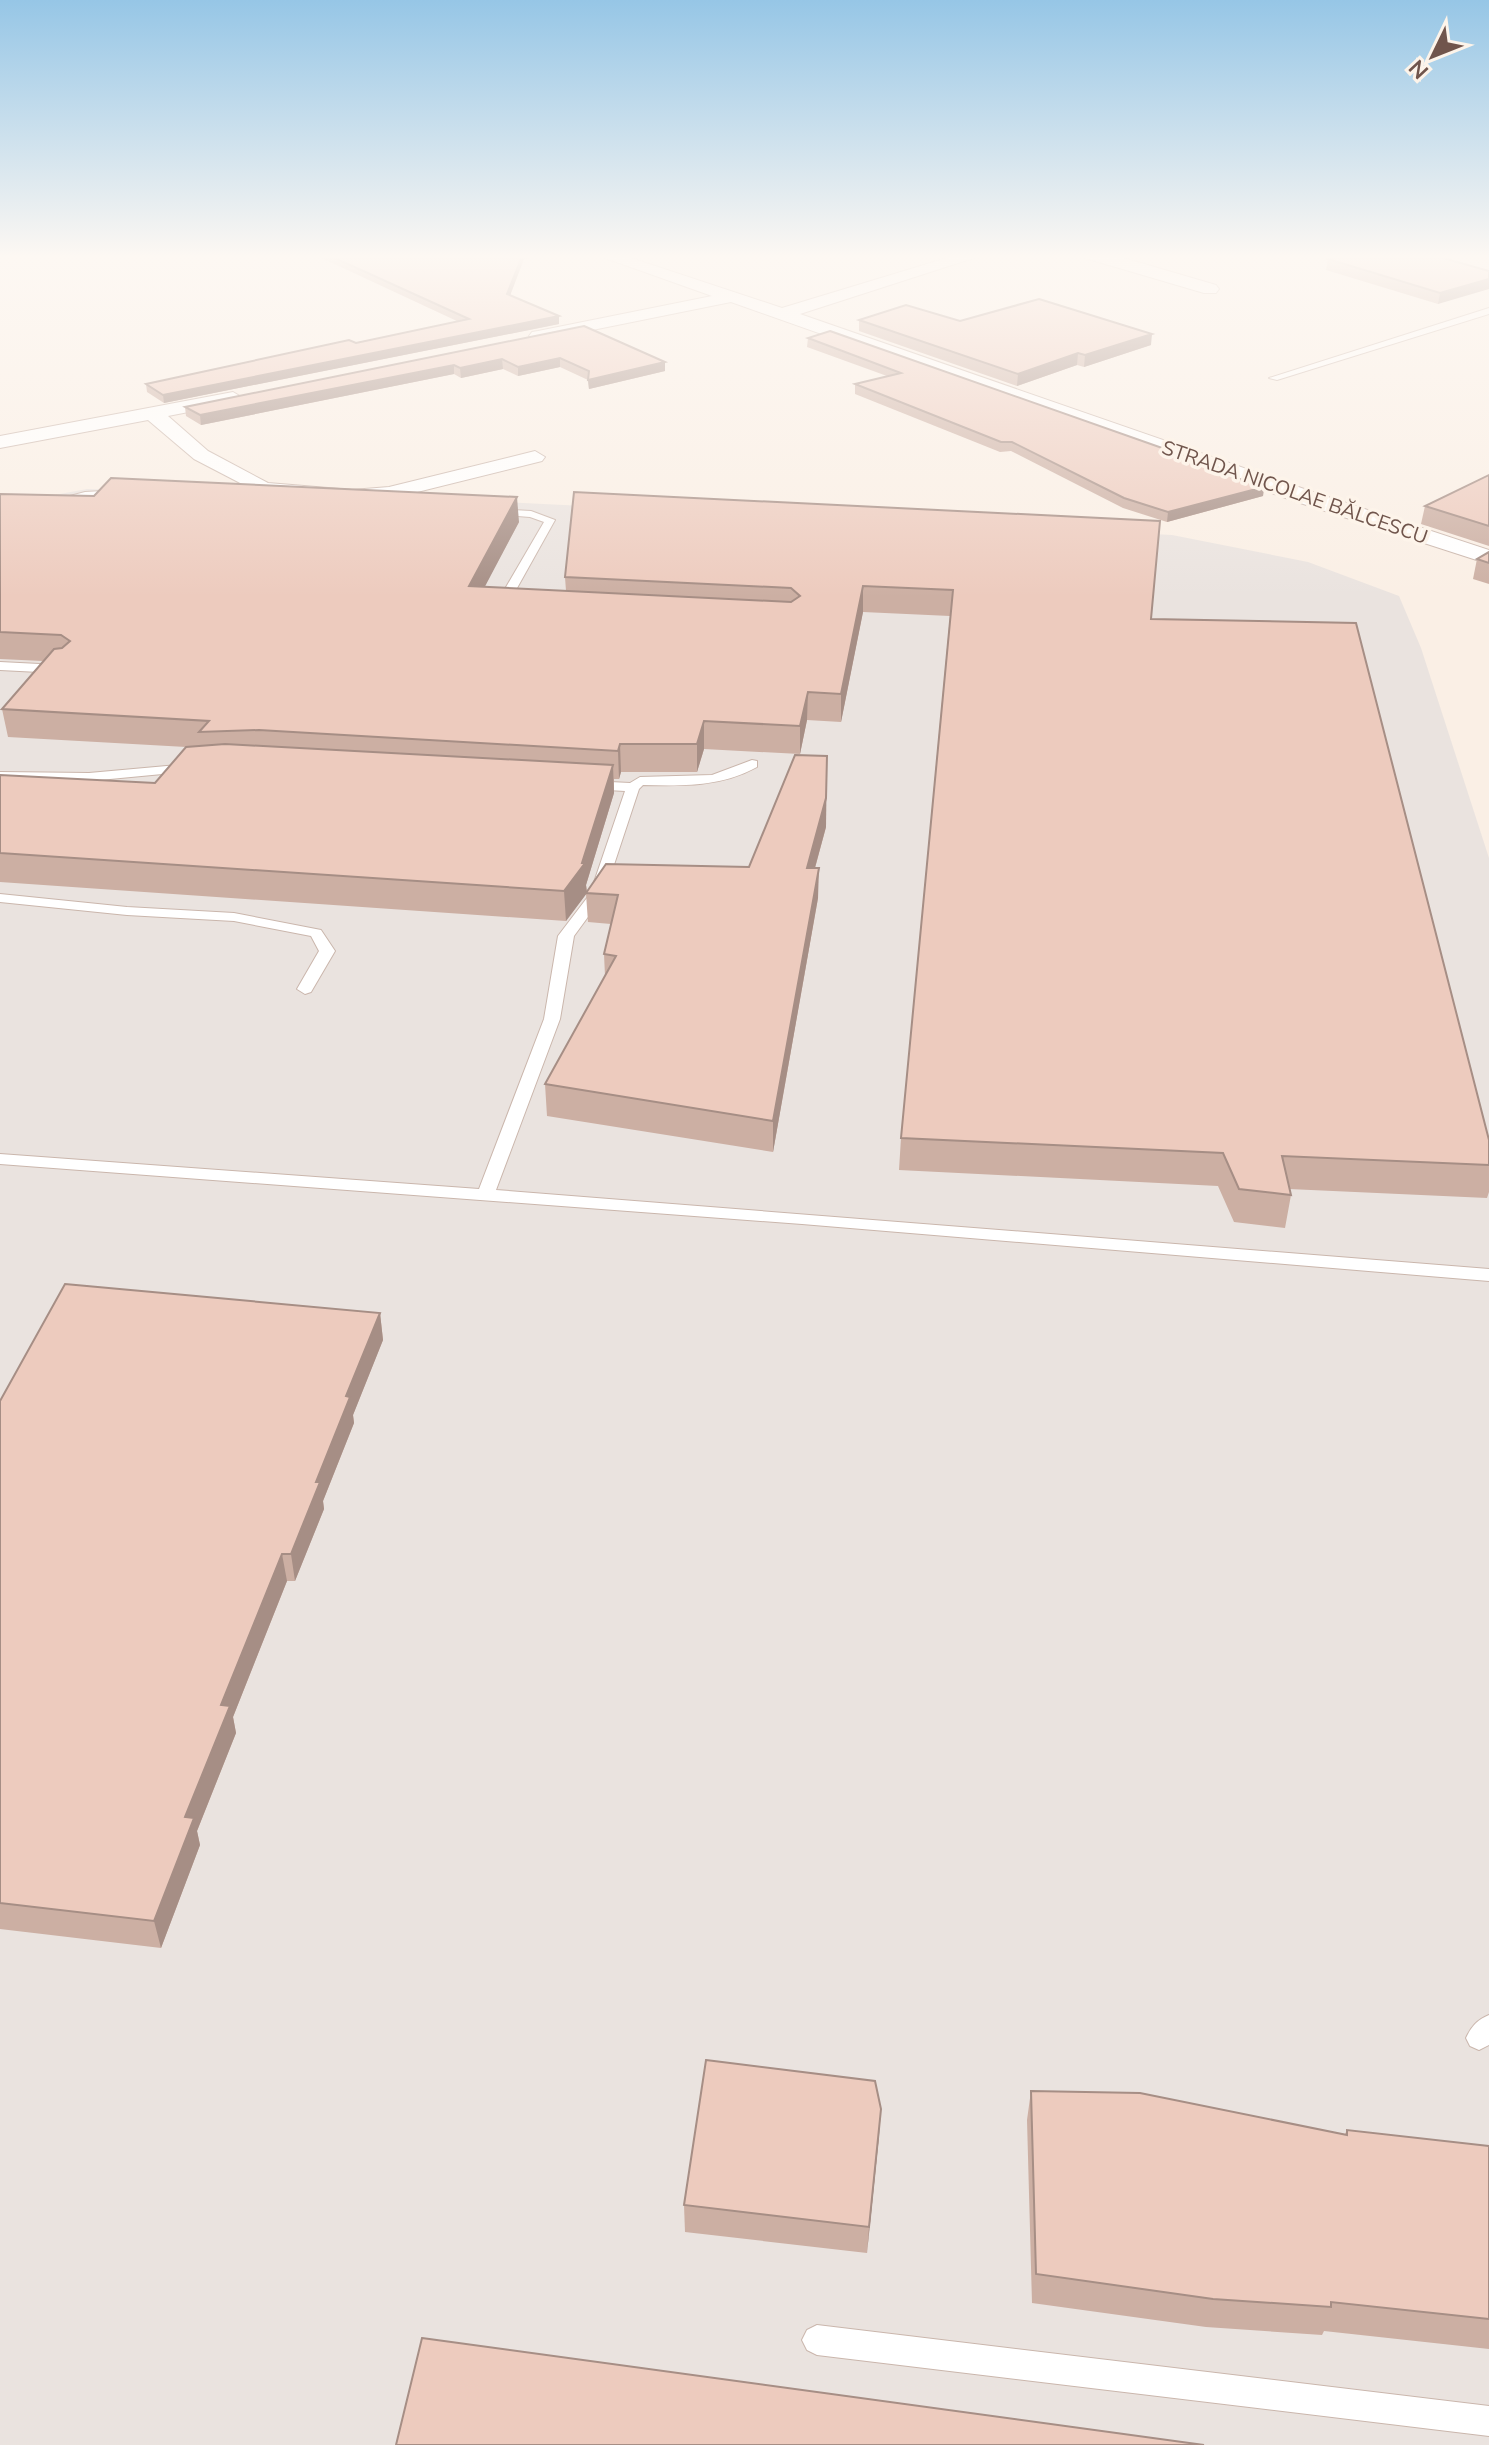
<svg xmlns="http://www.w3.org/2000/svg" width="1489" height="2445" font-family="'Nunito Sans',sans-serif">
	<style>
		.industrial { fill: #eae3df }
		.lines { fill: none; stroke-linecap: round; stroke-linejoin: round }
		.lane-casing { stroke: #cab6ac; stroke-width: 2 }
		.street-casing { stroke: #cab6ac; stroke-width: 2 }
		.lane { fill: #fff; fill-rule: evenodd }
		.street { fill: #fff; fill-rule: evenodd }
		.wall { fill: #ccafa3 }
		.shaded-wall { fill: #a68e85 }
		.building { fill: #edcbbe; stroke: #a68e85; stroke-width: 2 }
		.labels { text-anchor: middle; stroke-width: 7; stroke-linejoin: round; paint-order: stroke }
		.far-street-label { font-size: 20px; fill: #70554c; stroke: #fdf4ea }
	</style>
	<rect width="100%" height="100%" fill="#faefe5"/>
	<path class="industrial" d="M87,489L442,499L1172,535L1308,562L1399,596L1421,648L1489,858V2445H0V505Z"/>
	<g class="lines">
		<defs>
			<g id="lane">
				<path d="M1489,308V314L1277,380L1269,378Z"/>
				<path d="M121,490L125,491V495L56,504L51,501L85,492Z"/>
				<path d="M494,509L531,511L555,520L507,606L501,610L495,606L544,522L530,517L490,514V510Z"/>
				<path d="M0,662L59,665L65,669L59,673L0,670Z"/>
				<path d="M752,760L757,761V767C721,787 683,786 643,785L639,789L604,895L574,936L560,1019L496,1190L1489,1269V1281L802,1224L0,1164V1154L479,1189L544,1019L558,936L590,894L625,791L590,789L583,785L590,781L630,783L640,777L712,775Z"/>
				<path d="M189,764L196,768L194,771L89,781L0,780V772L89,773Z"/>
				<path d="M0,894L127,907L234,913L321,930L335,951L311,992L305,994L297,989L319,951L311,936L234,921L127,915L0,902Z"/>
				<path d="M1489,2015V2045L1479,2050L1470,2046L1466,2038C1471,2027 1477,2020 1489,2015Z"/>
				<path d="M817,2325L1489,2406V2436L817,2355L807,2350L802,2340L807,2330Z"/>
			</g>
			<g id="street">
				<path d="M594,254H619L782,308L960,254H986L800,314L1310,491L1489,550V564L1294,501L731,302L538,341L532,340L529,336L532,332L538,331L712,296Z"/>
				<path d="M1083,254H1110L1216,285L1219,289L1216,293H1204L1085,258Z"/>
				<path d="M233,392L243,398L240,402L168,416L208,451L268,483L352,490L389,487L535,451L545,457L542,461L389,499L352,502L263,495L194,459L148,420L0,448V436Z"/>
			</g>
		</defs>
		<use href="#lane" class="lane-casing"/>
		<use href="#street" class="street-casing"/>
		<use href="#lane" class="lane"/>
		<use href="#street" class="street"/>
	</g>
	<g class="wall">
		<path d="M313,254H546L524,259L510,295L559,316V324L164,403L147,392L146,384L459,322Z"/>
		<path d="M1328,259L1489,271L1438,304L1326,270Z"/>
		<path d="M859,320L960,321L1151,345L1084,367L1077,365L1017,386L859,331Z"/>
		<path d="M584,326L665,362V371L589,389L588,380L560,367L518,376L503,369L461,378L454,374L201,425L186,416L185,407Z"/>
		<path d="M808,338L1264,487L1263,496L1167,522L1123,508L1011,451L1000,452L855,394V384L887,376L807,347Z"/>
		<path d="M1489,475V546L1421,524L1425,506Z"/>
		<path d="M574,492L1151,619L1489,1140V1192L1487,1198L1289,1189L1291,1195L1285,1228L1234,1222L1218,1186L899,1170L901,1138L950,616L863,612L841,722L807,720L800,754L704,749L697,772H621L619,779H614V793L586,885L587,892L749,867L826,827L815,868L818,898L773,1152L547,1116L545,1084L605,976L604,954L611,924L588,922L586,894L566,921L0,882V775L155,783L186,747L8,737L2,709L43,661L0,659V494L519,522L484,587L566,591L565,577Z"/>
		<path d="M1489,552V584L1473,579L1477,559Z"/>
		<path d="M380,1313L383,1340L353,1415L354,1423L323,1501L324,1509L295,1581H287L233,1717L236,1733L197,1831L200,1845L161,1948L0,1929V1401Z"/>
		<path d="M1031,2091L1345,2134L1347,2130L1489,2146V2349L1324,2331L1322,2335L1206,2327L1032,2303L1027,2120Z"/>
		<path d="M879,2136L867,2253L685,2232L684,2205Z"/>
	</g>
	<g class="shaded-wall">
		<path d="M523,254H546L524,259L508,301L507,294Z"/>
		<path d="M1489,279V289L1438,304L1440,293Z"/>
		<path d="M559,316V324L164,403L163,395Z"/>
		<path d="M1152,334L1151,345L1084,367L1085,355Z"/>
		<path d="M1078,353L1077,365L1017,386L1018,374Z"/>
		<path d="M560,358V367L518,376V367Z"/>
		<path d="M502,359L503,369L461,378L460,368Z"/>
		<path d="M665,362V371L589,389L588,380Z"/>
		<path d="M454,365V374L201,425L200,415Z"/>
		<path d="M1264,487L1263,496L1167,522L1168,512Z"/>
		<path d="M517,497L519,522L471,613L469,586Z"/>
		<path d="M863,586V612L841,722V694Z"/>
		<path d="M808,692L807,720L800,754V726Z"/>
		<path d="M704,721V749L697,772V744Z"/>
		<path d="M620,744L621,772L619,779L618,751Z"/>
		<path d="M827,756L826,827L807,897V868Z"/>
		<path d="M613,765L614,793L586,885L587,893L566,921L564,891L582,863Z"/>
		<path d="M819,868L818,898L773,1152V1121Z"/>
		<path d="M380,1313L383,1340L353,1415L354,1423L323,1501L324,1509L295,1581L291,1554L346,1396Z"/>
		<path d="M282,1554L287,1581L233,1717L236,1733L197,1831L200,1845L161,1948L154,1921L185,1817L221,1705Z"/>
		<path d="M881,2109L879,2136L867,2253L869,2227Z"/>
	</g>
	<g class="building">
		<path d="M326,254H523L507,294L559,316L163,395L146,384L349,340L356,343L469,319Z"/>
		<path d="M1346,254H1429L1489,271V279L1440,293L1328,259Z"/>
		<path d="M1039,299L1152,334L1085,355L1078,353L1018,374L859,320L906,305L960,321Z"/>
		<path d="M584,326L665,362L588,380L589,371L560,358L518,367L502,359L460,368L454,365L200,415L185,407Z"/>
		<path d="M830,331L1216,467L1209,469L1264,487L1168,512L1124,498L1012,442H1001L855,384L901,373L808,338Z"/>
		<path d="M1489,475V526L1425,506Z"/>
		<path d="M111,478L517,497L469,586L791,602L800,596L791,588L565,577L574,492L1160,521L1151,619L1356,623L1489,1140V1165L1282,1156L1291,1195L1239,1189L1223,1153L901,1138L953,590L863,586L841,694L808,692L800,726L704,721L697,744H620L618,751L259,730L199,732L209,721L2,709L54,649L62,648L70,641L61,635L0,632V494L94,496Z"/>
		<path d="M1489,552V563L1477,559Z"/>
		<path d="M225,744L613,765L582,863H585L564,891L0,853V775L155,783L186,747Z"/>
		<path d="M795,755L827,756L826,798L807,868H819L773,1121L545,1084L616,956L604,954L618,895L586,893L606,864L749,867Z"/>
		<path d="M65,1284L380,1313L346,1396L350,1397L316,1482H320L291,1554H282L221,1705L230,1706L185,1817L194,1818L154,1921L0,1903V1401Z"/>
		<path d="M706,2060L875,2081L881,2109L869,2227L684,2205Z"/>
		<path d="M1031,2091L1140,2093L1347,2135V2130L1489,2146V2319L1331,2302V2307L1213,2299L1036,2274Z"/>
		<path d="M422,2338L1204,2445H396Z"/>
	</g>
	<linearGradient id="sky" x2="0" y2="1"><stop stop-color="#96c6e6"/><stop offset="0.43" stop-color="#fdf8f3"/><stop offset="1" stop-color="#fdf8f3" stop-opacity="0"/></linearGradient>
	<rect width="1489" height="597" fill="url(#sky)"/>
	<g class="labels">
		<g class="far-street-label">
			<text transform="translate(1295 492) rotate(19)" y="7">STRADA NICOLAE BĂLCESCU</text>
		</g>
	</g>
	<g transform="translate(1433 56) rotate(227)" stroke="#fdf4ea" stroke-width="6" paint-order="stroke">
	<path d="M0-6L14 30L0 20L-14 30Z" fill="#70554c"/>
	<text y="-12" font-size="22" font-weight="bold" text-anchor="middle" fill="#70554c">N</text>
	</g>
</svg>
